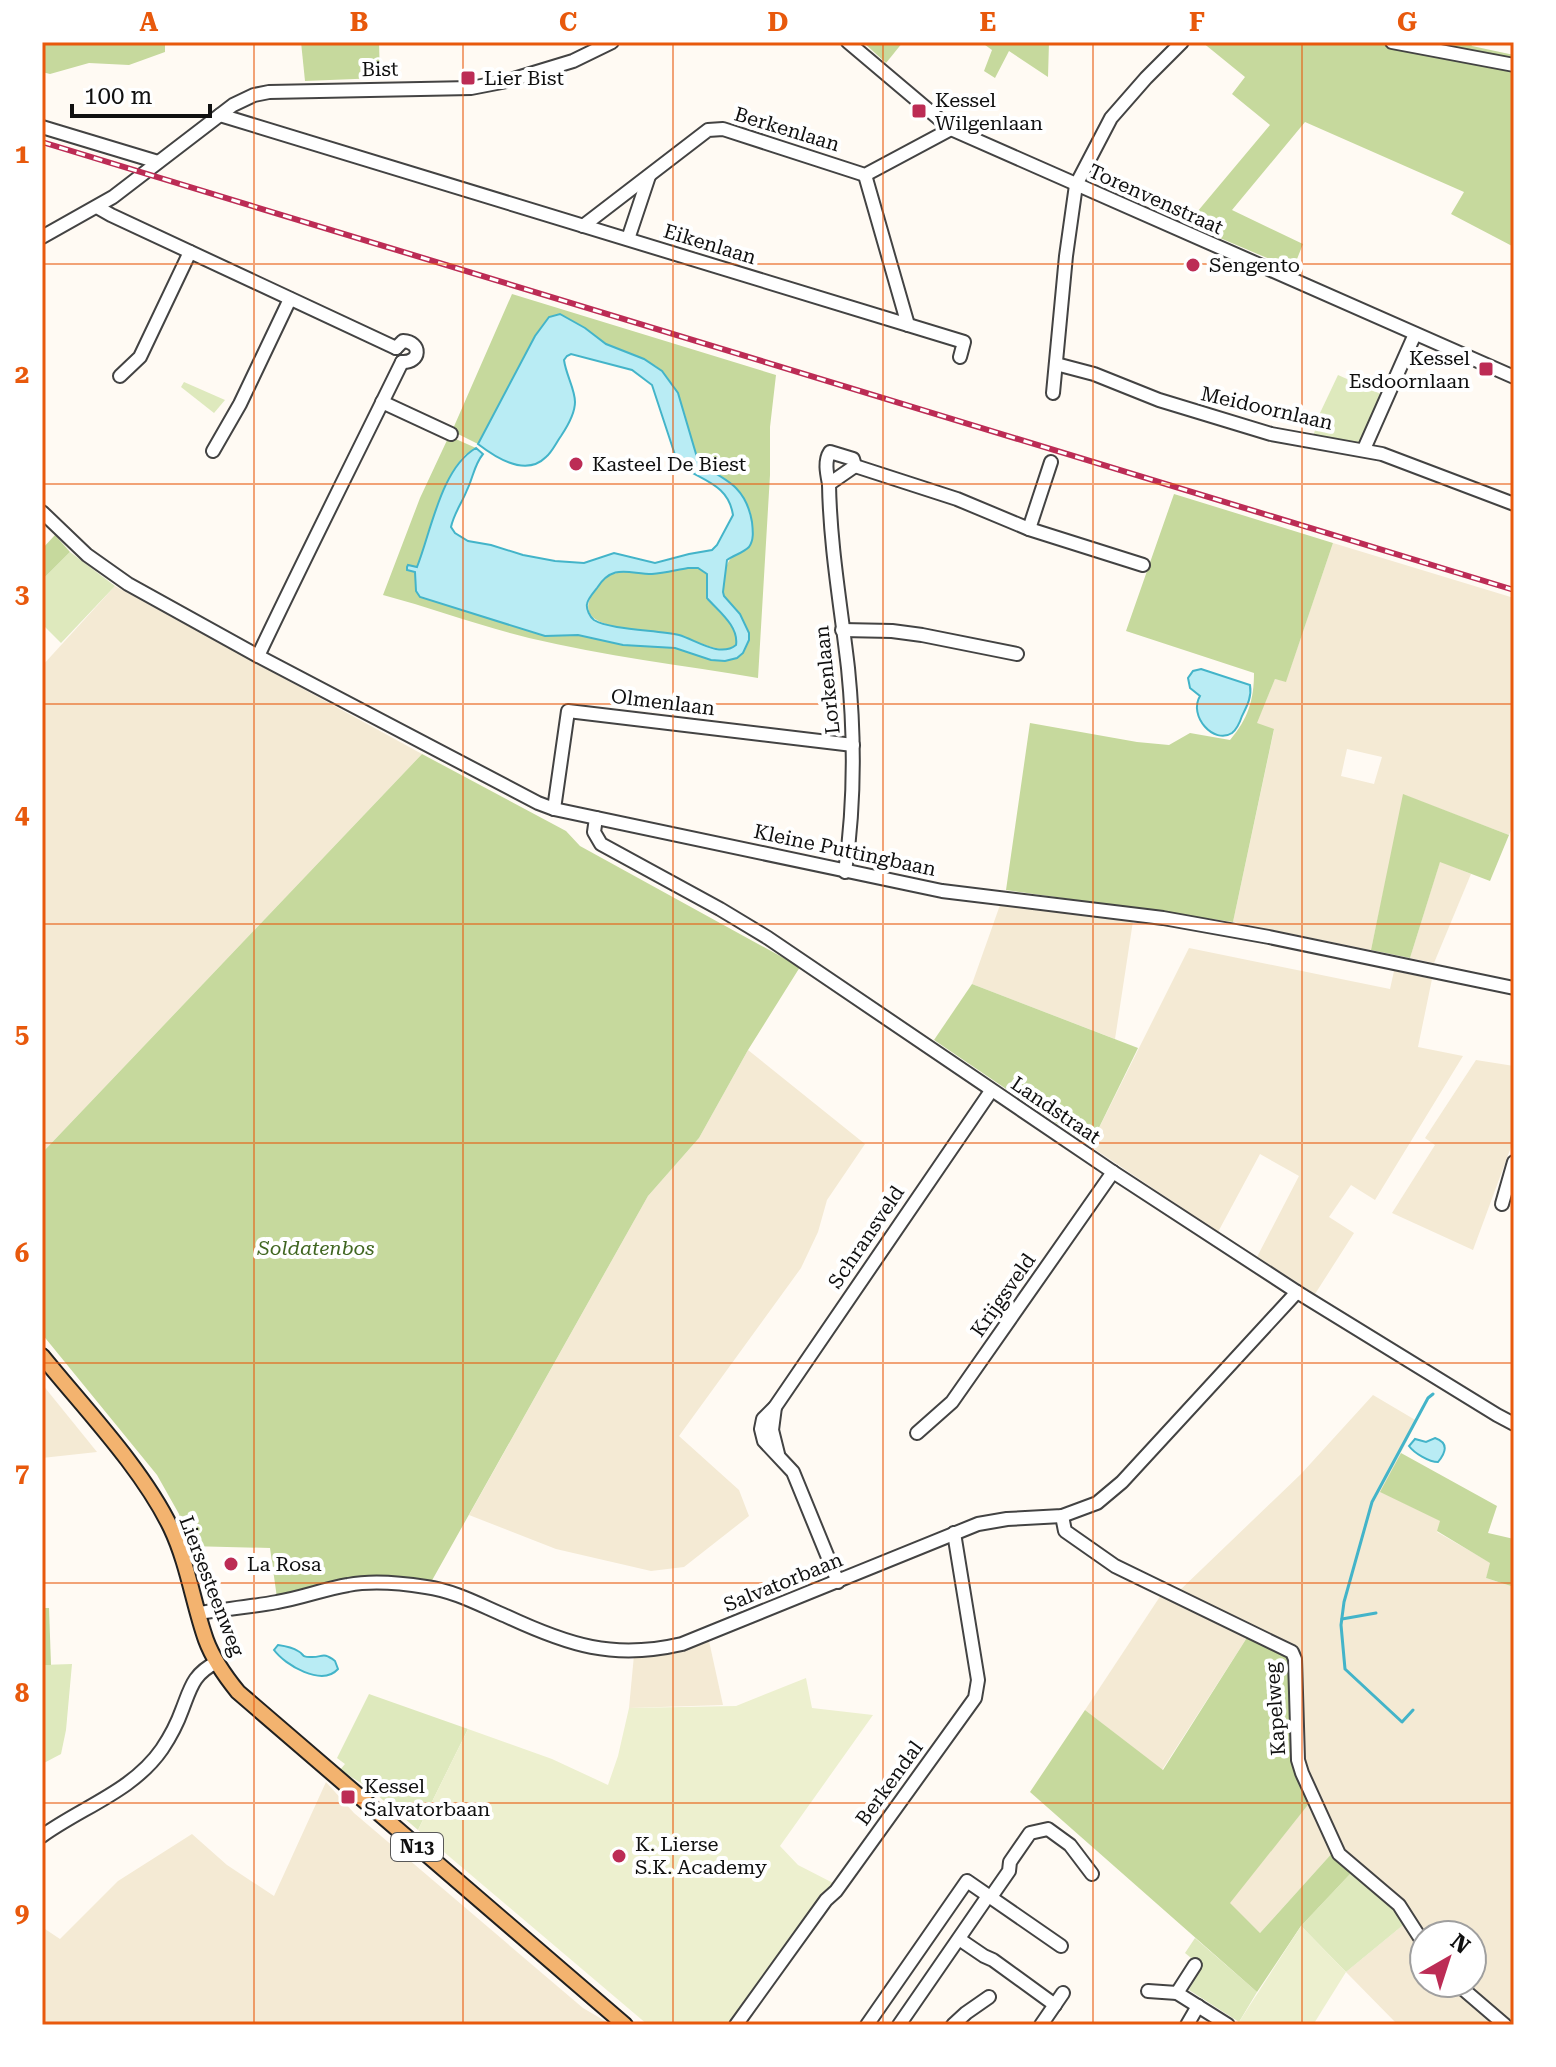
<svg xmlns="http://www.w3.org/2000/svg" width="1556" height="2067" font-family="'Roboto Serif',serif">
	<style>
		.farmland { fill: #f4ead4; fill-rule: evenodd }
		.green { fill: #dee9bd }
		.forest { fill: #c6d99d }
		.pitch { fill: #edf0cf }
		.water { fill: #b9ecf4; stroke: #43b4c9; stroke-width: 2; fill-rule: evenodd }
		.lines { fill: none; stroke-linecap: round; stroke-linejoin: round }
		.stream { stroke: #43b4c9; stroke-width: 3 }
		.minor-casing { stroke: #434343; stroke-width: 16 }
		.major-casing { stroke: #212121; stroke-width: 18 }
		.minor { stroke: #fff; stroke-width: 12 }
		.major { stroke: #f3b36f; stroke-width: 14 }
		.rail-casing { stroke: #bc2c55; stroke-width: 6 }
		.rail { stroke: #fff; stroke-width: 3; stroke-dasharray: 9; stroke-linecap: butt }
		.grid { fill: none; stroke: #e8590c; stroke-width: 2; stroke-opacity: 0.55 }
		.poi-dot { fill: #bc2c55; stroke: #fff; stroke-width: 3 }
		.labels { text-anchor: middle; stroke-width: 8; stroke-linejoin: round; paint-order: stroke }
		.shield { fill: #fff; stroke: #585858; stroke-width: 2 }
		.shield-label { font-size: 18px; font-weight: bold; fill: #101010 }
		.street-label { font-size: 20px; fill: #101010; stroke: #fff }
		.poi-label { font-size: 20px; fill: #101010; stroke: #fff; text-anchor: start }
		.park-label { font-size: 20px; font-style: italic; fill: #406621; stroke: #fff }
		.neatline { fill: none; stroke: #e8590c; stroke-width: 3 }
		.grid-label { font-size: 26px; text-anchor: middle; font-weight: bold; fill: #e8590c }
	</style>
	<rect width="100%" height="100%" fill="#fffaf3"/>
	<g class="farmland">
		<path d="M1333,543L1514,598V823L1509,835L1404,795L1371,950L1233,922L1274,730L1256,724L1275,679L1286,681ZM1347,749L1382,757L1374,784L1341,776Z"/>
		<path d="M115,586L422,754L42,1153V666Z"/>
		<path d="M1440,861L1471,874L1434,963L1410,958Z"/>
		<path d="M1000,905L1133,921L1115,1039L972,984Z"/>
		<path d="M1189,948L1390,989L1394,971L1432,979L1418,1047L1463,1056L1375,1200L1351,1185L1329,1217L1354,1233L1315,1294L1257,1257L1299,1176L1260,1154L1218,1232L1090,1146Z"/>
		<path d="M748,1050L865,1144L827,1200L818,1232L801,1268L679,1436L739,1490L749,1516L684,1567L651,1571L556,1549L469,1515L648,1196L699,1138Z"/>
		<path d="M1476,1060L1514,1066V1139L1473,1250L1392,1213L1435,1145L1425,1138Z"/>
		<path d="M42,1384L97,1452L42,1458Z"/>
		<path d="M1373,1395L1417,1421L1381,1492L1441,1521L1437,1532L1491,1563L1486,1578L1514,1587V2025H1510L1461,1983H1472V1935H1424L1344,1856L1305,1789L1296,1651L1293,1644L1179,1591L1301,1474Z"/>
		<path d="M1161,1595L1248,1636L1162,1770L1085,1710Z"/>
		<path d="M709,1641L723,1705L629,1708L634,1655H654L677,1651Z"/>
		<path d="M326,1782L354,1813L583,2008L612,2025H42V1927L60,1939L118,1881L192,1834L227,1865L274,1896Z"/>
		<path d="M1311,1801L1334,1851L1260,1933L1229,1903Z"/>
		<path d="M1408,1921L1424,1948V1983H1453L1501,2025H1398L1346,1972Z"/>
	</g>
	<g class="green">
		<path d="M1338,375L1383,395L1360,444L1313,437L1320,413Z"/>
		<path d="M184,382L225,400L214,413L181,387Z"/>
		<path d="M70,552L115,586L61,643L42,624V580Z"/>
		<path d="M72,1664L66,1730L61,1754L42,1764V1665Z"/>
		<path d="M369,1694L468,1729L418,1830L369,1788L340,1770L345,1764L337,1758Z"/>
		<path d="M1351,1873L1371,1886L1408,1921L1346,1972L1301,1926Z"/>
		<path d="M1195,1938L1257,1992L1239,2022L1189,1990L1201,1966L1185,1953Z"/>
	</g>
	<g class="forest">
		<path d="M42,42H165V52L129,65L89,63L50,74L42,72Z"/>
		<path d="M301,42H379L380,78L305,81Z"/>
		<path d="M863,42H903L886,63Z"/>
		<path d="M981,42H1049L1048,77L1009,51L995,78L984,71L992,50Z"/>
		<path d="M1202,42H1470L1472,46L1514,55V247L1451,214L1464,192L1305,122L1232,210L1303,244L1293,269L1187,224L1270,125L1232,94L1245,77Z"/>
		<path d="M512,294L776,375L770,427V475L758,678C682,665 604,656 529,638C480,626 432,608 383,595L420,498L449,436L476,448C474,449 466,454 465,455C444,475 427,539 417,568H415L420,597L545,636L578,635L623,645L675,648L711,660L725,661L749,633L740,614L724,596L723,592C726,575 722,559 741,552C745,544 752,532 752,523C751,494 722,476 699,464C687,431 685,389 656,366L606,344L585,328L564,316L535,336L478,444L452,431Z"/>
		<path d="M1174,494L1333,543L1286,682L1275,679L1257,723L1274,729L1233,922L1006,890L1030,723L1137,742L1169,745L1190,733L1230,740C1248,719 1254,700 1254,673L1126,631Z"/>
		<path d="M55,535L70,552L42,580V549Z"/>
		<path d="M688,568H698L707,574C708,583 705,591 708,598C713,609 743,630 737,643C730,659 692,639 680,636C646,626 546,636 608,575L631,570L648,574Z"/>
		<path d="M422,754L566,831L580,846L800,967L748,1050L699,1138L648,1196L430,1584L389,1579L277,1598L270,1548L188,1546L179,1514L157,1475L42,1334V1153Z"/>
		<path d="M1403,794L1509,835L1490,881L1440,862L1410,958L1371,950Z"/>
		<path d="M972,984L1138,1048L1090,1146L934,1040Z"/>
		<path d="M1401,1453L1497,1506L1488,1533L1514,1539V1587L1486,1578L1490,1563L1437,1531L1440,1521L1380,1492Z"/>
		<path d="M42,1608H49L51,1665H42Z"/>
		<path d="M1248,1636L1281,1652L1289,1659L1291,1710L1311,1801L1230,1903L1260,1933L1334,1851L1351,1873L1301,1926L1257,1992L1030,1792L1085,1710L1163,1770Z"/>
	</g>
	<g class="pitch">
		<path d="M806,1678L812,1708L873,1715L780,1846L798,1865L835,1884L732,2025H648L418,1830L468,1729L552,1759L608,1785L618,1756L629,1708L736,1706Z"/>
		<path d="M1301,1926L1346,1972L1313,2025H1243L1239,2022Z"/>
	</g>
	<g class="water">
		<path d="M560,314L585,328L606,344L644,359L662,371L678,393L699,464C727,480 746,487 752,522C753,531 754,540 749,547C743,553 734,555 727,560L723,592L724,596L740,614L749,633V640L743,653L737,658L725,661L711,660L675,648L623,645L578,635L545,636L420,597L416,591L415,572L407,570V567L408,565L417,567C431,532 441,468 476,448L483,454C474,465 473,478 467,490C462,503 454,513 451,527L455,533L468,541L491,545L523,555L555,561L584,563L614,553L655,563L689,554L712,550L717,545L733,515C728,483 701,481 678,464L652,385L632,370L571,354L567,356L564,360C566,375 575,389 575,402C575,414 567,427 561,436C556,443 552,452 546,457C526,477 496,458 478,444L535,336L549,317ZM688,568H698L707,574V598C718,611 739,626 736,645C720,658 696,640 679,635C658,630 610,630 594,620C590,617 586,609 587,604C588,598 594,592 597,588C613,563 629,574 652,574C664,573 676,570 688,568Z"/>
		<path d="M1201,669L1250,685C1252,697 1247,706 1242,716C1240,722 1237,729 1232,733C1214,745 1188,716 1200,696L1190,688L1188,678L1193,671Z"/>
		<path d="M1435,1438C1449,1443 1446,1452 1438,1462C1429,1462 1414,1453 1409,1446L1415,1439L1426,1442Z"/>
		<path d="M278,1645C285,1646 292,1647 298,1651C305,1655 301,1657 310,1657C323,1658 322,1651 335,1661L338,1669C322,1687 285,1665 274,1650Z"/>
	</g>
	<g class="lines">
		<g class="stream">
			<path d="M1342,1619L1376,1613"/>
			<path d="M1413,1710L1402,1722L1345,1669L1341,1625L1344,1602L1372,1502L1428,1398L1433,1394"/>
		</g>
		<defs>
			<g id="minor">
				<path d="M848,42L951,129L1514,377"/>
				<path d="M1392,42L1514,65"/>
				<path d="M220,115L964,342L960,357"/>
				<path d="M42,127L158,162"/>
				<path d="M865,175L908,325"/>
				<path d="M97,207L111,215L396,348"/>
				<path d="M583,226L708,130L723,129L865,175L951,129"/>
				<path d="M42,237L113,197L233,105L254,95L269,92L471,88L507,81L573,61L612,42"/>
				<path d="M628,239L649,176"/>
				<path d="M396,348L403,341C422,342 421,363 402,362"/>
				<path d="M1056,364L1094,374L1159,400L1271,434L1382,454L1514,504"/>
				<path d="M120,376L140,357L190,252"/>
				<path d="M1053,393L1066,256L1076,185L1111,118L1146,78L1182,42"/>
				<path d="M382,402L451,434"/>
				<path d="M1364,449L1415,334"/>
				<path d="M213,451L240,404L290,299"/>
				<path d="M855,466L957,499L1029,529L1143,565"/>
				<path d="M829,484C827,474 824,461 830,452L853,459L855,466"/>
				<path d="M42,512L87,555L128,584L258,656L538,803L554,809L942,891L1163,918L1269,937L1514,988"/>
				<path d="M1029,529L1051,462"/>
				<path d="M842,630L892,631L922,635L1017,654"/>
				<path d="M258,656C305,557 354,460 402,362"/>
				<path d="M554,809L568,711L853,745"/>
				<path d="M596,818L594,832L601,844L720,909L768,938L1113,1172L1297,1292L1497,1415L1514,1424"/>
				<path d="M845,872C855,803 855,737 848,668C841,607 830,546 829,484L855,466"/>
				<path d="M1502,1204L1514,1162"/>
				<path d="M775,1407L772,1430L778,1454"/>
				<path d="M917,1433L952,1402L1113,1172"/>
				<path d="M1062,1516L1065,1531L1115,1566L1292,1652L1295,1659L1298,1760L1302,1773L1339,1854L1399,1905L1424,1944"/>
				<path d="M838,1582L793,1472L764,1441L761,1429L763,1419L775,1407L991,1091"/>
				<path d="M199,1613C225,1609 251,1607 277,1602C301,1598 324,1589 348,1585C374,1580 401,1583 426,1587C455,1591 480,1605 506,1616C568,1645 613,1660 682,1644L978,1524L1007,1519L1062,1516L1097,1503L1122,1482L1297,1292"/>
				<path d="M42,1836C82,1807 133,1791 162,1749C170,1737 177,1724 182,1710C191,1687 193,1674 217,1662"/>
				<path d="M959,1939L984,1956L993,1960L1055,2005"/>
				<path d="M1456,1983L1505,2025"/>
				<path d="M1148,1991L1177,1993L1228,2025"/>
				<path d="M1177,1993L1195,1965"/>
				<path d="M736,2025L826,1900L836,1891L975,1698L978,1680L954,1533"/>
				<path d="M867,2025L967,1881L1061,1946"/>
				<path d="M899,2025L988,1896L993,1894L1009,1871L1010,1862L1030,1833L1048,1829L1070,1845L1092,1874"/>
				<path d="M953,2025L966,2013L989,1997"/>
				<path d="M1041,2025L1063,1993"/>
				<path d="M1187,2025L1198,2006"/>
			</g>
			<path id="major" d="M42,1356C85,1409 142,1468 171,1528C188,1564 193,1603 206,1640C213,1659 225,1676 238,1692L625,2025"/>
		</defs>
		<use href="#minor" class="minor-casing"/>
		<use href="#major" class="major-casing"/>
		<use href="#minor" class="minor"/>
		<use href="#major" class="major"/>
		<defs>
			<path id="rail" d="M42,142L1514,590"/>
		</defs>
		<use href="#rail" class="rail-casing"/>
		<use href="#rail" class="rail"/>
	</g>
	<path class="grid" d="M254,42V2025M463,42V2025M673,42V2025M883,42V2025M1093,42V2025M1302,42V2025M42,264H1514M42,484H1514M42,704H1514M42,924H1514M42,1143H1514M42,1363H1514M42,1583H1514M42,1803H1514"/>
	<g class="poi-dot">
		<rect x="460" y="70" width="16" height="16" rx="4"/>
		<rect x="911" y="103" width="16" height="16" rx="4"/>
		<circle cx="1193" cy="265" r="8"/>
		<rect x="1478" y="361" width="16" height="16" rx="4"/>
		<circle cx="576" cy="464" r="8"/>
		<circle cx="231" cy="1564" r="8"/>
		<rect x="340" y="1789" width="16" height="16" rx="4"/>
		<circle cx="619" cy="1856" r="8"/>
	</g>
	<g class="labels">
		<rect class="shield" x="391" y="1833" width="52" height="28" rx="6"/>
		<g class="shield-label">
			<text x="417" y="1853">N13</text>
		</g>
		<g class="street-label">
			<text transform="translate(380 69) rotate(-1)" y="7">Bist</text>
			<text transform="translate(787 129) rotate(17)" y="7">Berkenlaan</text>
			<text transform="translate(1156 199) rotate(24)" y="7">Torenvenstraat</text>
			<text transform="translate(710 244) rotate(17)" y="7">Eikenlaan</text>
			<text transform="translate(1267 408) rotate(13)" y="7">Meidoornlaan</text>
			<text transform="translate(827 680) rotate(-96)" y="7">Lorkenlaan</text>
			<text transform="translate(663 702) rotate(7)" y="7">Olmenlaan</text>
			<text transform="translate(845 850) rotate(12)" y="7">Kleine Puttingbaan</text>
			<text transform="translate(1056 1110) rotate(34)" y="7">Landstraat</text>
			<text transform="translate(866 1237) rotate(-56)" y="7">Schransveld</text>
			<text transform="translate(1003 1295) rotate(-55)" y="7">Krijgsveld</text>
			<text transform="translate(783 1582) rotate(-22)" y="7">Salvatorbaan</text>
			<text transform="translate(212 1586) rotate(69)" y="7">Liersesteenweg</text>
			<text transform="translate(1275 1709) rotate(-94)" y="7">Kapelweg</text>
			<text transform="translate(889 1783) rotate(-54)" y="7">Berkendal</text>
		</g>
		<g class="poi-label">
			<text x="484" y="85">Lier Bist</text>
			<text x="935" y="107">Kessel<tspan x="935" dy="23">Wilgenlaan</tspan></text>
			<text x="1209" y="272">Sengento</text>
			<text x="1470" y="365" text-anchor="end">Kessel<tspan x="1470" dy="23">Esdoornlaan</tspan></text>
			<text x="592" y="471">Kasteel De Biest</text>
			<text x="247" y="1571">La Rosa</text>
			<text x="364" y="1793">Kessel<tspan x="364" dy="23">Salvatorbaan</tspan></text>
			<text x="635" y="1851">K. Lierse<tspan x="635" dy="23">S.K. Academy</tspan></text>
		</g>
		<g class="park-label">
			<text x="316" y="1255">Soldatenbos</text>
		</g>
	</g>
	<rect width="1556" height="2067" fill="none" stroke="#ffffff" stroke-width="88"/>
	<g transform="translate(1448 1959) rotate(39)"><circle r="38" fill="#ffffff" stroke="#9f9f9f" stroke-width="2"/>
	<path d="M0-6L14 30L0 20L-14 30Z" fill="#bc2c55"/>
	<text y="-12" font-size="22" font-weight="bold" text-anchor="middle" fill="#101010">N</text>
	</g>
	<path d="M72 104v12h138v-12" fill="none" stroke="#101010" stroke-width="4"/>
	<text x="84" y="104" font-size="24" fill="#101010" stroke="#ffffff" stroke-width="6" paint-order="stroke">100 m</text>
	<rect x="44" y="44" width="1468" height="1979" class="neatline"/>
	<g class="grid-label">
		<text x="149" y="31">A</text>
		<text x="359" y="31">B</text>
		<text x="568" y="31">C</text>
		<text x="778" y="31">D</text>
		<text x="988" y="31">E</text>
		<text x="1197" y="31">F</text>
		<text x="1407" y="31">G</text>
		<text x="22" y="163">1</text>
		<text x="22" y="383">2</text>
		<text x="22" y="603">3</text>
		<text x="22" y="823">4</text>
		<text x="22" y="1043">5</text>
		<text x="22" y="1262">6</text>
		<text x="22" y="1482">7</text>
		<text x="22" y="1702">8</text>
		<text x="22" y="1922">9</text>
	</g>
</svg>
